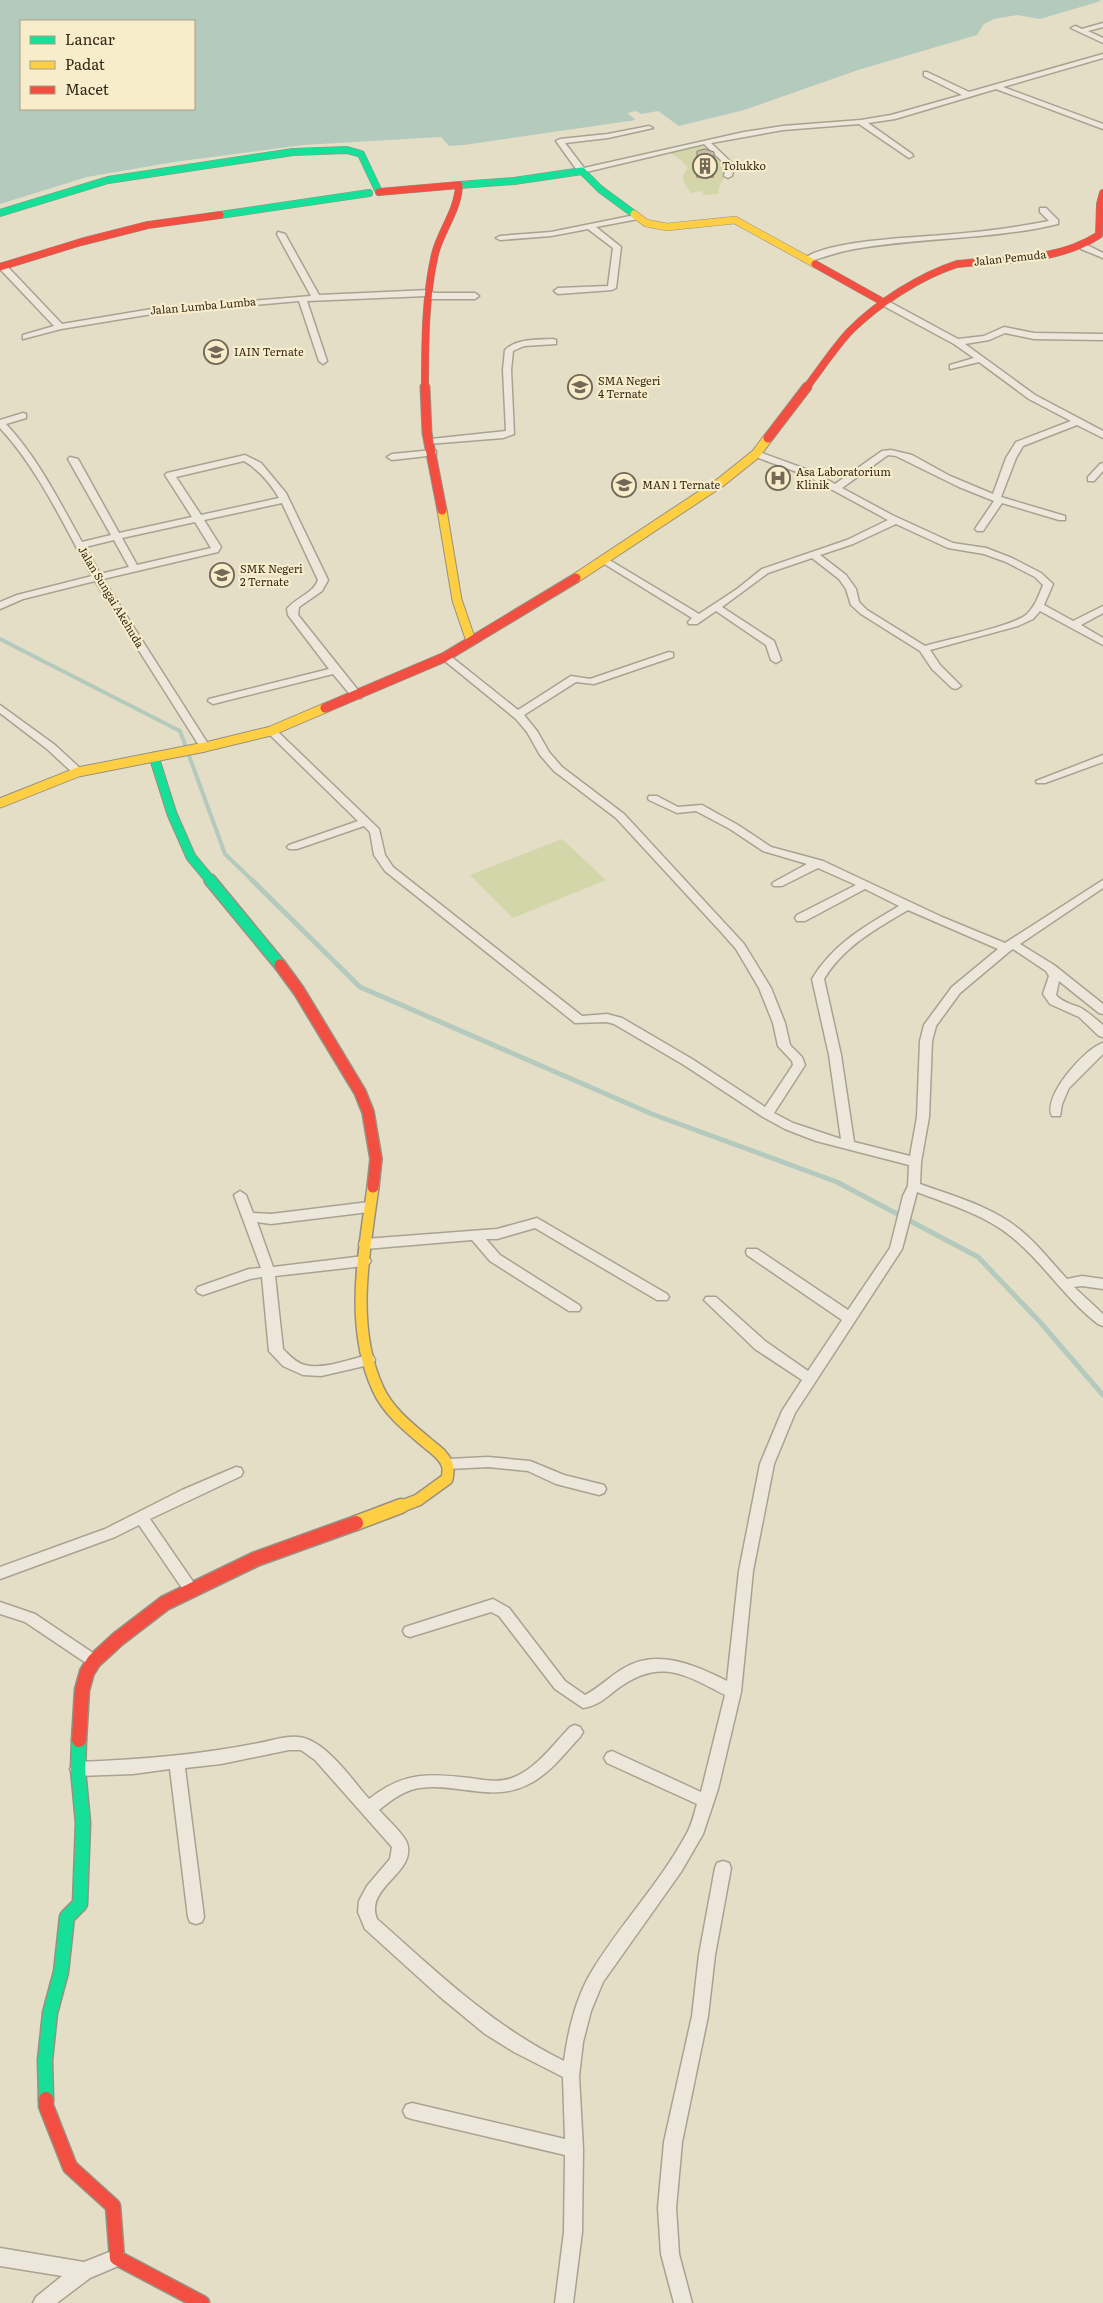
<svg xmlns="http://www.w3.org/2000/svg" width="1103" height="2303" font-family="Literata,serif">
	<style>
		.green { fill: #d2d6a8 }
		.water { fill: #b4cabd; fill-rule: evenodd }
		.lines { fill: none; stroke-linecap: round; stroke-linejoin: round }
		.stream-far1 { stroke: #b4cabd; stroke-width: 4 }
		.stream { stroke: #b4cabd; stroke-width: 5 }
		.street-casing { stroke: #a8a291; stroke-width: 3 }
		.fast-far3-casing { stroke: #989181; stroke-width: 8 }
		.fast-far2-casing { stroke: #989181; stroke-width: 11 }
		.fast-far1-casing { stroke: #989181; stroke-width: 14 }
		.fast-casing { stroke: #989181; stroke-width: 17 }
		.slow-far3-casing { stroke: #989181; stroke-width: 8 }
		.slow-far2-casing { stroke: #989181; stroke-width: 11 }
		.slow-far1-casing { stroke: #989181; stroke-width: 14 }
		.slow-casing { stroke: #989181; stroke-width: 17 }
		.jam-far3-casing { stroke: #989181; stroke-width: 8 }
		.jam-far2-casing { stroke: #989181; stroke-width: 11 }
		.jam-far1-casing { stroke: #989181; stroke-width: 14 }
		.jam-casing { stroke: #989181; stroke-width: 17 }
		.street { fill: #ece7da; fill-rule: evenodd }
		.fast-far3 { stroke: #16e098; stroke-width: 7 }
		.fast-far2 { stroke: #16e098; stroke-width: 9 }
		.fast-far1 { stroke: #16e098; stroke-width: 11 }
		.fast { stroke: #16e098; stroke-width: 14 }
		.slow-far3 { stroke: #ffcf43; stroke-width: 7 }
		.slow-far2 { stroke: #ffcf43; stroke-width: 9 }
		.slow-far1 { stroke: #ffcf43; stroke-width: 11 }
		.slow { stroke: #ffcf43; stroke-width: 14 }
		.jam-far3 { stroke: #f24e42; stroke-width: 7 }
		.jam-far2 { stroke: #f24e42; stroke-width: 9 }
		.jam-far1 { stroke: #f24e42; stroke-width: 11 }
		.jam { stroke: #f24e42; stroke-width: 14 }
		.wall { fill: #aca190 }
		.building { fill: #c8bba8; stroke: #8c8376 }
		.labels { text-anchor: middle; stroke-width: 4.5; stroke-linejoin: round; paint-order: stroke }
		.far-poi-label { font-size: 11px; fill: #372a1a; stroke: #f7edcb; text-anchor: start }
		.far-street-label { font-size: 11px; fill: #372a1a; stroke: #f7edcb }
	</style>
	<rect width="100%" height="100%" fill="#e4dec7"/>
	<g class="green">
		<path d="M706,144L716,152L726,165L725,175L718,190L719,194L704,195L702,191L691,193C684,183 679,178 688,168L681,160L670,153Z"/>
		<path d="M562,839L606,880L513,918L470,875Z"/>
	</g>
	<path class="water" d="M0,0H1099L1101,1L1040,19L1017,15L994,19L984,24L977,35L858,70L744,110L679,126L658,111L641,114L636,111L627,113L636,120L464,145L449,146L441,137L303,145L174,162L87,177L0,204ZM21,21H194V109H21Z"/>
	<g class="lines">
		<path class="stream-far1" d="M0,639L180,731L225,854L253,881"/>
		<path class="stream" d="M252,880L360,987L652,1114L837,1182L978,1257L1040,1322L1103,1395"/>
		<defs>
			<g id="street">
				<path d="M1103,23V27L1088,31L1103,38V43L1071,28L1075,26L1082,29Z"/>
				<path d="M1103,54V58L1003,87L1103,124V129L996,89L895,119L868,123L912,154L913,156L909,158L859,124L783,130L711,143L734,165L732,176L728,178L724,176L726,165L704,144L582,173H579L556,141L560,139L608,134L649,126L653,128L608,138L565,143L584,168L744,132L783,126L861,120L891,115L962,95L924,76V72H927L969,92Z"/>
				<path d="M1040,208H1046L1058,220V224C991,240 921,237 854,249C837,252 822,258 806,262L802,260C826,240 911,238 943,235C979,232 1014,228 1049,221L1040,212Z"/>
				<path d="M635,215H638V219L596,227L621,247L616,288L612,290L558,294L554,291L558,288L608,286L613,248L588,229L551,236L500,240L496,238L500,236L551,232Z"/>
				<path d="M278,232L285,234L319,295L430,290L434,293H475L479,296L475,299H430L426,296L307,301L327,361L323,364L319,361L299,301L152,314L61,329L23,339V335L54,326L0,269V264H5L62,324L152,309L311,296L277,234Z"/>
				<path d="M1081,245H1087L1103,253V258L1081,249Z"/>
				<path d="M880,300H886L958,339L984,336L1004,327L1034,333L1103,334V340L1034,339L1005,333L989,340L965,344L1035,395L1103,431V438L1077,425L1023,446L1016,458L1001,497L1065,516V520H1059L1002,503L983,531H977L975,529L994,501L959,487L896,456L888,455L842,488L892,515L953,543L986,548L1012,558L1041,573L1053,584L1044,605L1073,621L1103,606V613L1081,625L1103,638V645L1040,611L1033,619L1018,626L930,650L940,665L961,686L956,689L952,688L932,669L920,651L861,614L851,605L846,589L839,579L812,558L768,573L722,607L774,641L781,660L776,663L771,660L766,645L716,611L697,624H689L688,622L692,618L598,560L600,558H606L699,614L737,589L762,569L847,540L888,520L805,475L753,456V452H759L811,471L835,484L882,451L891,450L912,455L950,476L993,494L1006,458L1016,442L1071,421L1029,399L979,362L950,369V365L974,358L954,344L880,304ZM896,524L948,548L984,554L1006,562L1035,577L1043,585C1039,595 1035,607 1026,615C1010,627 948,639 925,646L867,610L859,602L856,589L846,575L820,555L853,544Z"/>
				<path d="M553,339L556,340V344L524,346L513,351L511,370L514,434L503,438L428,444V440L431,439L506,431L503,370L505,350C517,338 537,340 553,339Z"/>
				<path d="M23,413L26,414V418L6,424C38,458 59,501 82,542L111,535L68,459L70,457L78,459L119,533L192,517L165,475L167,473L245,455L261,463L286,493L328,580L322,591L299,607L298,615L361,694V698H353L333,674L213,704L208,701L209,699L329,669L288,615L287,609C295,598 314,593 318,580L282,503L204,520L221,547L218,552L103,579L210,747L209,749H201L200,747L95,581L23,599L0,609V602L17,595L92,576C64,526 39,470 0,428V420ZM244,461C259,470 270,483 279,498L201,515L176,477ZM195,522L211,548L137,565L122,538ZM114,540L129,567L100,574L85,547Z"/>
				<path d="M433,450L436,451V455L392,460L387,457L392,454Z"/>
				<path d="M1103,463V471L1094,481H1088V477L1100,464Z"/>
				<path d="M669,652L673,653V657L594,684L576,682L524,715L537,731L549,752L562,767L624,814L744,944L771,988L785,1023L790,1045L802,1057L805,1065L774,1113L793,1123L841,1139L829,1055L812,979C833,944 865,926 899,906L865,889L805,921H797L795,918L797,915L856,885L818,868L782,886H774L772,884L774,882L807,864L763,851L730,829L696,811L677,813L649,800L648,798L649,796H657L678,807L702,805L738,825L771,847L823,861L942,917L1005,943L1103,880V888L1020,944L1054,965L1103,1004V1014L1099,1013L1059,981L1056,995C1063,1003 1072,1004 1081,1008C1089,1013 1096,1019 1103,1025V1037L1099,1036L1079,1017L1050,1004L1043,994L1049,976L1046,971L1013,949L1010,951L960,993L936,1026L932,1041L929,1117L921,1162L920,1184C953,1196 991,1206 1019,1229C1037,1243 1051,1262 1067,1279L1082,1276L1103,1279V1289L1082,1286L1074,1287L1103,1314V1326L1098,1324C1064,1298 1042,1260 1008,1234C982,1214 948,1204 917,1192L902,1249L795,1413L774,1464L753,1571L741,1692L718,1789L703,1834L681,1872L603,1982L591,2011L583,2042L579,2076L583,2149L582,2232L573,2303H555L564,2232L565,2155L412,2119L406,2117L403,2111L406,2105L412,2103L565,2139L563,2077L514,2052L485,2034L439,1996L365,1929L358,1912L359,1901L367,1886L390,1859L392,1847L315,1760L301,1750H289L221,1764L185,1768L204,1917L202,1922L196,1924L190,1922L188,1917L170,1769L133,1774L78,1776L73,1774L70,1769L73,1764L78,1762C139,1760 199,1755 259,1743C274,1740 293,1733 307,1739C331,1748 353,1781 369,1799C403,1772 429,1773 470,1778C484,1780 499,1783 512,1778C536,1769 553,1745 570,1727L575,1725L580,1727L583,1732L580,1737C564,1754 549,1775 527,1785C489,1804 450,1779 411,1790C399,1794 389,1802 379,1810C386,1818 404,1834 407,1843C417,1873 364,1887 377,1919C438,1973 491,2025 564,2061C568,2031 576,1997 592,1971C621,1923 661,1882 687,1833C692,1824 694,1814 697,1804L607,1763L604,1758L607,1753L612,1751L701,1792L725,1695C683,1673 659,1658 617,1689C606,1698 597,1706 583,1708L555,1689L499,1616L491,1612L410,1637L405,1635L403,1631L405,1627L493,1599L509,1608L565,1681L585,1695C599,1688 610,1676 624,1668C658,1648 695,1665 727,1681L739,1571L760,1464L782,1411L802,1380L755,1349L704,1300L706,1297H716L765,1341L808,1371L842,1320L747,1255L746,1252L747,1249H757L848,1310L890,1248L903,1196L908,1186L909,1165L816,1141L785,1129L763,1117L684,1065L614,1024L607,1022L575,1023L385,871L374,855L370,832L364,826L297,849H289L287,847L289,845L358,821L266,731L267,729H275L379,829L385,855L393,867L582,1016L607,1014L622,1018L692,1059L765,1107L793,1065L792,1061L778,1046L773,1023L759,988L736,949L721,932L616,818L554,771L540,755L527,732L516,719L440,657L445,654L449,655L518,710L571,676L590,679ZM908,910L998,949L952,987L924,1025L920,1041L917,1117L910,1156L854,1142L841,1055L824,979C844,946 876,929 908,910Z"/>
				<path d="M0,705L55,745L82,770V774H74L47,749L0,713Z"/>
				<path d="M1103,755V762L1045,783H1037L1036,781Z"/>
				<path d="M1103,1043V1054L1069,1088L1062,1104L1060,1116H1052C1042,1097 1085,1048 1103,1043Z"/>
				<path d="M240,1191L246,1195L253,1213L271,1214L369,1202L374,1204L375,1207L369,1212L271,1224L257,1222L273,1267L364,1256L369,1258L371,1261L369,1264L364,1266L275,1276L283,1349C289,1355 296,1363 305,1365C324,1370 350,1359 368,1355L373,1356L375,1360L373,1364L321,1376L303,1375L283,1366L269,1351L262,1277L250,1279L203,1295L198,1293L196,1290L198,1287L249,1269L261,1268L234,1195Z"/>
				<path d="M537,1218L667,1294L669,1297L667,1300H657L535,1228L497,1239H486L500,1255L579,1305L581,1308L579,1311H569L490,1261L472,1240L365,1249L360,1247L359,1244L360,1241L365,1239L497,1229Z"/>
				<path d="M488,1457L530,1461L564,1475L604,1485L606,1489L604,1493L599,1495L556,1484L528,1471L488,1467L448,1469L443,1468L441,1464L443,1460L448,1459Z"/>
				<path d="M236,1467L241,1468L243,1472L241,1476L150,1519L196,1586L198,1590L196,1594L191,1596L186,1594L139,1525L115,1537L0,1579V1567L105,1529L182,1490Z"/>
				<path d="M0,1602L35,1614L99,1657L101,1661L99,1665L94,1667L89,1665L25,1622L0,1614Z"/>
				<path d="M723,1861L729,1863L731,1868L715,1955L708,2016L682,2142L676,2208L679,2254L692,2303H674L661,2254L658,2208L664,2142L692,2016L699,1955L715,1868L717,1863Z"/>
				<path d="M0,2248L84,2262L117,2249L123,2252L126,2258L123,2264L90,2278L57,2303H33L36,2297L62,2276L0,2266Z"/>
			</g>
			<g id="fast-far3">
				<path d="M459,185L514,181L582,171L600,189L634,214"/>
				<path d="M0,213L108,180L293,152L347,150L361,154L379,192"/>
				<path d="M220,215L369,193"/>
			</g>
			<path id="fast-far2" d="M154,757L172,814L191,857L211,881"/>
			<path id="fast-far1" d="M210,880L280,965"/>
			<path id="fast" d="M46,2099L45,2060L50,2013L61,1972L67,1917L80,1904L83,1823L78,1769L79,1740"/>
			<path id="slow-far3" d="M634,214L646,223L667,227L735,220L815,264"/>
			<g id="slow-far2">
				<path d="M442,510L457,600L471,641"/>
				<path d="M576,578L721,482L756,454L768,438"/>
				<path d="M0,803L78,772L205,747L271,731L325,708"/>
			</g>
			<path id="slow-far1" d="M373,1187C364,1253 349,1326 378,1389C388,1411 408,1427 426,1442C434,1449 443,1454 447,1464C449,1469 448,1474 447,1479L418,1500L397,1508"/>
			<path id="slow" d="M356,1523L401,1506"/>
			<g id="jam-far3">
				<path d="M379,192L459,185C458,211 441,230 435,254C425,297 425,344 425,388"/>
				<path d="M815,264L883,302"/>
				<path d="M0,267L81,242L148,225L220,215"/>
				<path d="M806,388C820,370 834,348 850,331C878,303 920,276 957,264C1005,259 1057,262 1099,235L1100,204L1103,193"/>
			</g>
			<g id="jam-far2">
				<path d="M425,387L427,433L442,510"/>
				<path d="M768,438L807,387"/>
				<path d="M325,708L445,657L576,578"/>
			</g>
			<path id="jam-far1" d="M280,965L299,991L360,1092L368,1112L376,1159L373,1187"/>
			<g id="jam">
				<path d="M79,1740L82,1690L87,1672L94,1661L118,1639L165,1603L256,1559L356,1523"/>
				<path d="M46,2099V2106L70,2167L113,2206L117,2258L202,2303"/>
			</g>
		</defs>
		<use href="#street" class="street-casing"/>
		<use href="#fast-far3" class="fast-far3-casing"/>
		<use href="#fast-far2" class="fast-far2-casing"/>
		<use href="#fast-far1" class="fast-far1-casing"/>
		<use href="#fast" class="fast-casing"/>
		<use href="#slow-far3" class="slow-far3-casing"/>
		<use href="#slow-far2" class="slow-far2-casing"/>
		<use href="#slow-far1" class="slow-far1-casing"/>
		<use href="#slow" class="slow-casing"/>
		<use href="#jam-far3" class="jam-far3-casing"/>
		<use href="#jam-far2" class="jam-far2-casing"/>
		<use href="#jam-far1" class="jam-far1-casing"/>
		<use href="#jam" class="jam-casing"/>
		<use href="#street" class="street"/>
		<use href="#fast-far3" class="fast-far3"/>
		<use href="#fast-far2" class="fast-far2"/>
		<use href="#fast-far1" class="fast-far1"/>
		<use href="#fast" class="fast"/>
		<use href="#slow-far3" class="slow-far3"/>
		<use href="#slow-far2" class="slow-far2"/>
		<use href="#slow-far1" class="slow-far1"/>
		<use href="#slow" class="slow"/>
		<use href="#jam-far3" class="jam-far3"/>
		<use href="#jam-far2" class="jam-far2"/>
		<use href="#jam-far1" class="jam-far1"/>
		<use href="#jam" class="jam"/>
	</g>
	<path class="wall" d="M697,151L714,152V178H696Z"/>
	<path class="building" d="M705,149L714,152V169H697V151Z"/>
	<defs>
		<symbol id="building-ring" viewBox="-11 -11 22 22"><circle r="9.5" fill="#f7edcb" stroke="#746957" stroke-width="1.5"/><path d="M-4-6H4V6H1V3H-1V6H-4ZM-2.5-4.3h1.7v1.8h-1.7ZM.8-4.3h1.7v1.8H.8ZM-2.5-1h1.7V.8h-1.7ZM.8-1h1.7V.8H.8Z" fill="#746957"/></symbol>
		<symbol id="university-ring" viewBox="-11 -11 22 22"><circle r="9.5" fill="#f7edcb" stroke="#746957" stroke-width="1.5"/><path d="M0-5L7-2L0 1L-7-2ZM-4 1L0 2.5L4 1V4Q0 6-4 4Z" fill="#746957"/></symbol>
		<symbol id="school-ring" viewBox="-11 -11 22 22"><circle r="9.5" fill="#f7edcb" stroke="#746957" stroke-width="1.5"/><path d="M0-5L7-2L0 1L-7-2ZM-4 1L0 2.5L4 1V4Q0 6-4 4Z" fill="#746957"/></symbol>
		<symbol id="hospital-ring" viewBox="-11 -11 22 22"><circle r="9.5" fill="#f7edcb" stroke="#746957" stroke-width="1.5"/><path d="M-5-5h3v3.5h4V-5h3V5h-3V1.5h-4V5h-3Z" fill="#746957"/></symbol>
	</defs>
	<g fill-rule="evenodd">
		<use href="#building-ring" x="691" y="152" width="28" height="28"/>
		<use href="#university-ring" x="202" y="338" width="28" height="28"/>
		<use href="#school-ring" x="566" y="373" width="28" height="28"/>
		<use href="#hospital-ring" x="764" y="464" width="28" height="28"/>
		<use href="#school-ring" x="610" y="471" width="28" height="28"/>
		<use href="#school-ring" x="208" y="561" width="28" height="28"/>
	</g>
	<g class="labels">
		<g class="far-poi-label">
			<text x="722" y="170">Tolukko</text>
			<text x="234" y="356">IAIN Ternate</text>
			<text x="598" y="385">SMA Negeri<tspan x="598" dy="13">4 Ternate</tspan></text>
			<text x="796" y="476">Asa Laboratorium<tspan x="796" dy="13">Klinik</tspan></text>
			<text x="642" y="489">MAN 1 Ternate</text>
			<text x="240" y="573">SMK Negeri<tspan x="240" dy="13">2 Ternate</tspan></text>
		</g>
		<g class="far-street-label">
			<text transform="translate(1010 258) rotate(-6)" y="4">Jalan Pemuda</text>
			<text transform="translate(203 306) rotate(-5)" y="4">Jalan Lumba Lumba</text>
			<text transform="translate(111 597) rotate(59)" y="4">Jalan Sungai Akehuda</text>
		</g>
	</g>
	<rect x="20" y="20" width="175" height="90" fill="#f7edcb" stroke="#aa9f84"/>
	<rect x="30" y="36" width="25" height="8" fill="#16e098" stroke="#aa9f84"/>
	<text x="65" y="45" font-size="15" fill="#372a1a">Lancar</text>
	<rect x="30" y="61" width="25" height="8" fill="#ffcf43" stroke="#aa9f84"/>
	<text x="65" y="70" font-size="15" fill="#372a1a">Padat</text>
	<rect x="30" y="86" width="25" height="8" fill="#f24e42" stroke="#aa9f84"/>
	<text x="65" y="95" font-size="15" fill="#372a1a">Macet</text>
</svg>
